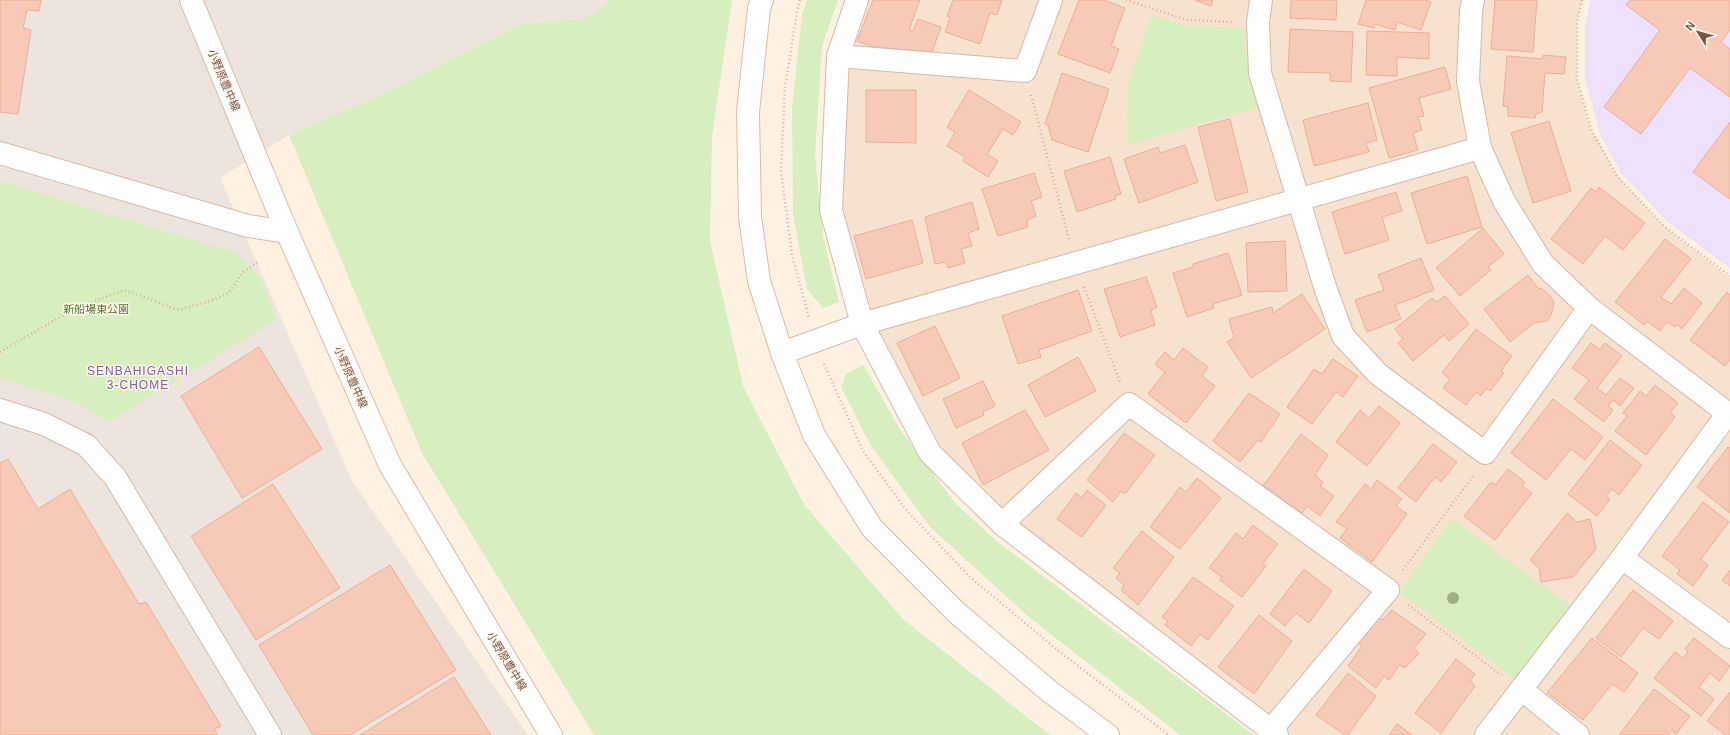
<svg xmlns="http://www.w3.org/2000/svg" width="1730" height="735" font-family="Arial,'Noto Sans JP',sans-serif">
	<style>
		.residential { fill: #f7e2d0 }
		.industrial { fill: #ede4de }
		.education { fill: #eedffb }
		.green { fill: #d7eebf }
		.building { fill: #f7cab7; stroke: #ebae95 }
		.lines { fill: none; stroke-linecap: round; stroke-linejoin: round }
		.street-casing { stroke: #d3b9aa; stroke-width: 24 }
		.secondary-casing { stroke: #dabaa9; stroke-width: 24 }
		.path { stroke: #dcad9a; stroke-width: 2.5; stroke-dasharray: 1 3; stroke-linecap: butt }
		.street { stroke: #fff; stroke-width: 22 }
		.secondary { stroke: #fff; stroke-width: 22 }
		.tree { fill: #a0b086 }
		.labels { text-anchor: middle; stroke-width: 3; stroke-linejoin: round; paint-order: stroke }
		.street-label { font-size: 11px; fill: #795346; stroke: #fff5eb }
		.park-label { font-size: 11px; fill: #537a3a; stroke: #fff5eb }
		.neighbourhood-label { font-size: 12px; letter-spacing: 1px; fill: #83609e; stroke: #fff5eb }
	</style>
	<rect width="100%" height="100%" fill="#fff1e2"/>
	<path class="residential" d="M857,0H1582L1577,22V79L1591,129L1617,176L1665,227L1730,278V735H1277L930,453L862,324L831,210L838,56Z"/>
	<path class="industrial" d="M0,0H611L585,19L521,24L381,95L289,135L220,178L352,481L528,735H0Z"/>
	<path class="education" d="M1591,0H1730V268L1668,222L1621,173L1600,134L1585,79V25Z"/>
	<g class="green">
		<path d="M611,0H732L712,137L710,241L743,386L805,506L903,619L1050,735H594L422,453L289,135L381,95L521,24L585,19Z"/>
		<path d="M807,0H838L822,47L815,155L823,236L839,302L823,308L807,289L793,214L792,108L802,14Z"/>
		<path d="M1152,15L1188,26L1246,28V51L1262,106L1128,145L1127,87Z"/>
		<path d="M0,181L236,253L260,278L276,320L109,422L74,401L0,378Z"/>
		<path d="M863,365L901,431L956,504L999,543L1254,735H1180L1030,618L931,528L871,446L841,387L846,374Z"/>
		<path d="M1452,518L1570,606L1515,679L1399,592Z"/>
	</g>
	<g class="building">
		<path d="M0,0H41L39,11L27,10L23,28L31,30L18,114L0,112Z"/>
		<path d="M873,0H920L909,30L913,31L918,19L941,27L932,52L873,47L857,41Z"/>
		<path d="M953,0H1002L997,15L990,13L980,44L945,32L950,17L947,16Z"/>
		<path d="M1079,0H1104L1125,8L1111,46L1119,49L1110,73L1058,54Z"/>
		<path d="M1195,0H1213L1211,6Z"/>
		<path d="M1291,0H1337L1336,20L1290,18Z"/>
		<path d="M1366,0H1425L1431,2L1421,30L1397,22L1395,30L1375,24L1374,28L1358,24Z"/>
		<path d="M1495,0H1537L1533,52L1491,49Z"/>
		<path d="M1630,0H1730V30L1721,42L1730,49V97L1690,68L1641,134L1604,107L1660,30L1626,5Z"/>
		<path d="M1290,29L1353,32L1351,82L1330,81V73L1288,72Z"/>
		<path d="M1367,31L1429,33V59L1397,57V76L1366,75Z"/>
		<path d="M1543,55L1566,57L1564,74L1545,73L1542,112L1536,114L1535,118L1508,116V107L1503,106L1507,56L1543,59Z"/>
		<path d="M1445,67L1451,89L1419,98L1424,116L1418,117L1422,130L1413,133L1418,150L1389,158L1369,88Z"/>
		<path d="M1062,73L1109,89L1088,152L1052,140L1048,125L1045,124Z"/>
		<path d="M866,90H916V143L866,142Z"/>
		<path d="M969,90L1021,122L1013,135L1003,129L987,154L998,161L988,177L963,161L965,157L947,146L955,132L947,127Z"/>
		<path d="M1368,103L1377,140L1366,143L1369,152L1314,166L1303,120Z"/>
		<path d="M1230,119L1248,192L1216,201L1198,127Z"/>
		<path d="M1549,121L1571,191L1533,203L1511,133Z"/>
		<path d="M1730,122V199L1693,172Z"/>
		<path d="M1185,145L1198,182L1139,203L1124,159L1158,147L1160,153Z"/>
		<path d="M1110,157L1121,194L1115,196L1116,199L1077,212L1064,171Z"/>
		<path d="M1034,173L1042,197L1031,201L1036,216L1027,220L1028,227L998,236L982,189Z"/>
		<path d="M1467,176L1482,227L1427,244L1411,193Z"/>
		<path d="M1599,187L1645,223L1623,250L1605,236L1583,264L1551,239L1591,188L1596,192Z"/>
		<path d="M1396,192L1402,211L1382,217L1389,240L1345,254L1332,212Z"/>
		<path d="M972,202L979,229L968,233L972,246L961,249L965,263L948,268L946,262L935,264L925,217Z"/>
		<path d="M912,220L923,263L866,279L854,236Z"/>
		<path d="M1483,228L1504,254L1488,267L1491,270L1460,296L1436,268Z"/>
		<path d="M1665,239L1691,259L1661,297L1671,304L1684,288L1702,303L1682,329L1677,324L1675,327L1667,322L1660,331L1647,321L1644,325L1615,302Z"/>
		<path d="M1285,241L1287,291L1248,292L1246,243Z"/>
		<path d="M1228,253L1242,295L1213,304L1214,308L1187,317L1173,273L1193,267V264Z"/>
		<path d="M1421,258L1434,290L1395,305L1401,319L1367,332L1355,300L1384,290L1378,275Z"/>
		<path d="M1528,275L1538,288L1543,289L1551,297L1554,303L1551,315L1547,321L1534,323L1510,342L1484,309Z"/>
		<path d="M1146,277L1157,307L1151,310L1155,325L1120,337L1104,289Z"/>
		<path d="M1078,290L1092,331L1039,350L1041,357L1018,364L1002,316Z"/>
		<path d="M1727,292L1730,295V360L1725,366L1690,340Z"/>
		<path d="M1302,294L1325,329L1251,378L1227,342L1234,338L1229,319L1272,307L1273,313Z"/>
		<path d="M1445,296L1469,324L1449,341L1444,335L1413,361L1398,343L1403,339L1395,329L1432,298L1437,302Z"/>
		<path d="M935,326L960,378L923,396L897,343Z"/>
		<path d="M1476,329L1512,356L1501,371L1504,373L1490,391L1486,388L1481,396L1476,392L1466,405L1443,388L1450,379L1442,373Z"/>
		<path d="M1591,343L1600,350L1605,343L1622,356L1597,388L1606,395L1620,378L1634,388L1620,406L1613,400L1608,406L1613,410L1604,422L1574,399L1589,380L1572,368Z"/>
		<path d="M259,347L322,449L242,498L181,396Z"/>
		<path d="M1183,348L1208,367L1202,376L1215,386L1186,423L1148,394L1165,372L1155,364L1165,352L1174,360Z"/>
		<path d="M1078,357L1096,391L1045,417L1028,385Z"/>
		<path d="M1333,359L1358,376L1343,397L1336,392L1312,424L1287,407L1314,369L1322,374Z"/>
		<path d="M983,381L995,406L983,412L984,415L956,428L943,399Z"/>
		<path d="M1655,385L1678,403L1670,413L1675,417L1646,455L1615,431L1627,416L1623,413L1640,391L1646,396Z"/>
		<path d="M1249,393L1280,414L1261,442L1258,440L1240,462L1213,441Z"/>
		<path d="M1553,399L1603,437L1585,460L1571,449L1546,480L1511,453Z"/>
		<path d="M1379,406L1400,423L1367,466L1336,442L1360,410L1369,418Z"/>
		<path d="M1025,410L1049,450L983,485L962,443Z"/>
		<path d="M1124,433L1155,455L1125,494L1121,491L1113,502L1087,480Z"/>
		<path d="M1301,434L1328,455L1315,475L1323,482L1320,486L1334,496L1320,516L1307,506L1302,513L1263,486Z"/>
		<path d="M1610,440L1642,465L1619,495L1612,489L1606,496L1610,499L1597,516L1568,494Z"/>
		<path d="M1433,444L1457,462L1441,482L1435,477L1416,502L1398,488Z"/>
		<path d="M1728,447L1730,448V513L1697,487Z"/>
		<path d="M8,459L38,509L70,489L139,604L146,602L221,726L214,729L218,735H0V463Z"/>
		<path d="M1508,469L1525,482L1522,486L1532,493L1495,540L1464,516L1491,482L1495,485Z"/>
		<path d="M1197,478L1221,498L1180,549L1150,527L1180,487L1186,492Z"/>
		<path d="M1377,480L1402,499L1396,506L1407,514L1372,562L1340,538L1347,529L1336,522L1365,484L1371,489Z"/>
		<path d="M273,484L340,588L256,640L191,536Z"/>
		<path d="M1087,490L1106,505L1082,537L1057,519L1076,493L1082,498Z"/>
		<path d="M1703,502L1729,522L1701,559L1708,565L1693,586L1677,574L1680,570L1662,556Z"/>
		<path d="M1567,513L1577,522L1590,519L1596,549L1573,577L1541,582L1539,568L1530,560Z"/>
		<path d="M1253,525L1278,544L1263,563L1266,566L1242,597L1220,580L1222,577L1209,568L1236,533L1243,539Z"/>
		<path d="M1142,531L1174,557L1138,605L1121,590L1124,585L1116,578L1120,573L1113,568Z"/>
		<path d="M390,565L456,670L350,735H313L259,645Z"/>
		<path d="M1304,569L1332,591L1309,623L1296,613L1285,626L1270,614Z"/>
		<path d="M1730,570V586L1722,580Z"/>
		<path d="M1193,577L1234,606L1208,640L1200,634L1191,646L1165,625L1168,621L1162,617Z"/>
		<path d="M1633,590L1673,621L1659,639L1643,628L1621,657L1596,638Z"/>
		<path d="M1392,610L1426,634L1414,648L1419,653L1405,668L1400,665L1389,680L1384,676L1376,688L1348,666L1362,646L1358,643L1378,616L1383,620Z"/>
		<path d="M1259,615L1292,641L1254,694L1218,667Z"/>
		<path d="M1592,638L1638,673L1624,692L1612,684L1583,720L1547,693Z"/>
		<path d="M1694,638L1730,666L1719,681L1710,673L1699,687L1714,699L1701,716L1654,678L1675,652L1683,658L1688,652L1685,649Z"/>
		<path d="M1456,659L1475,674L1470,681L1475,686L1441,733L1415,713Z"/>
		<path d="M1348,673L1376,696L1348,735H1345L1316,715Z"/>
		<path d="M454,677L491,735H360Z"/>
		<path d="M1654,689L1690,716L1676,734L1672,730L1668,735H1619Z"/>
		<path d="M1730,692V735H1726L1707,721Z"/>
		<path d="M1397,724L1412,735H1389Z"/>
	</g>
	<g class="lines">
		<defs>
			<g id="street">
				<path d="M857,0L838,56L831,210L862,324L930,453L1002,524L1277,735"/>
				<path d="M1261,0L1258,22L1260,73L1325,287L1343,336L1378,374L1485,453L1589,308"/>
				<path d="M1473,0L1471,11L1468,81L1480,148L1504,201L1543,264L1589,308L1730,415"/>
				<path d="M838,56L1025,71L1051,0"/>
				<path d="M782,353L862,324L1480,148"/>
				<path d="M0,410L44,424L86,445L115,477L270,735"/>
				<path d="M1002,524L1129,404L1388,590L1271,730"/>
				<path d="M1622,558L1730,637"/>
				<path d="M1521,689L1578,735"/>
				<path d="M1486,735L1622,558L1728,413"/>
			</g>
			<g id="secondary">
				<path d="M191,0L287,232L390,465L551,735"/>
				<path d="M762,0L759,8L748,112L750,217L759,281L782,353L814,435L872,528L957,613L1049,691L1108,735"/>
				<path d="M0,153L248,226L287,232"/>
			</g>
		</defs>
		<use href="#street" class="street-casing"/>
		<use href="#secondary" class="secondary-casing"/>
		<g class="path">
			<path d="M800,0L797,12L785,87L781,170L792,256L809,317"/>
			<path d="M1126,0L1187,20L1233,22"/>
			<path d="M1582,0L1577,22V79L1591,129L1617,176L1665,227L1730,276"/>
			<path d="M1031,95L1069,239"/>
			<path d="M1084,287L1120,382"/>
			<path d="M0,352L74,309L124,290L179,310L207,302L229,293L242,273L259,261"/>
			<path d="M824,364L863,451L907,511L971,578L1061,653L1169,735"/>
			<path d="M1403,570L1474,475"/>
			<path d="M1408,605L1501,675"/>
		</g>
		<use href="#street" class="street"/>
		<use href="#secondary" class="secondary"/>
	</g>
	<circle class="tree" cx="1453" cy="598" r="6"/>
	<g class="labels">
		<g class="street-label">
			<text transform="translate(224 80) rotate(67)" y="4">小野原豊中線</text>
			<text transform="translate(351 377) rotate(66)" y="4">小野原豊中線</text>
			<text transform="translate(507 661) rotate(59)" y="4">小野原豊中線</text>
		</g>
		<g class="park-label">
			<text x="96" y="313">新船場東公園</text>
		</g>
		<g class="neighbourhood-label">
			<text x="138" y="375">SENBAHIGASHI<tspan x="138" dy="14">3-CHOME</tspan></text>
		</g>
	</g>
	<g transform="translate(1698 32) rotate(307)" stroke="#fff5eb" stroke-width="3" paint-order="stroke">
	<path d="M0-3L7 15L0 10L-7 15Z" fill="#795346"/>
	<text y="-6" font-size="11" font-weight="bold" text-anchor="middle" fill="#795346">N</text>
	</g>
</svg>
